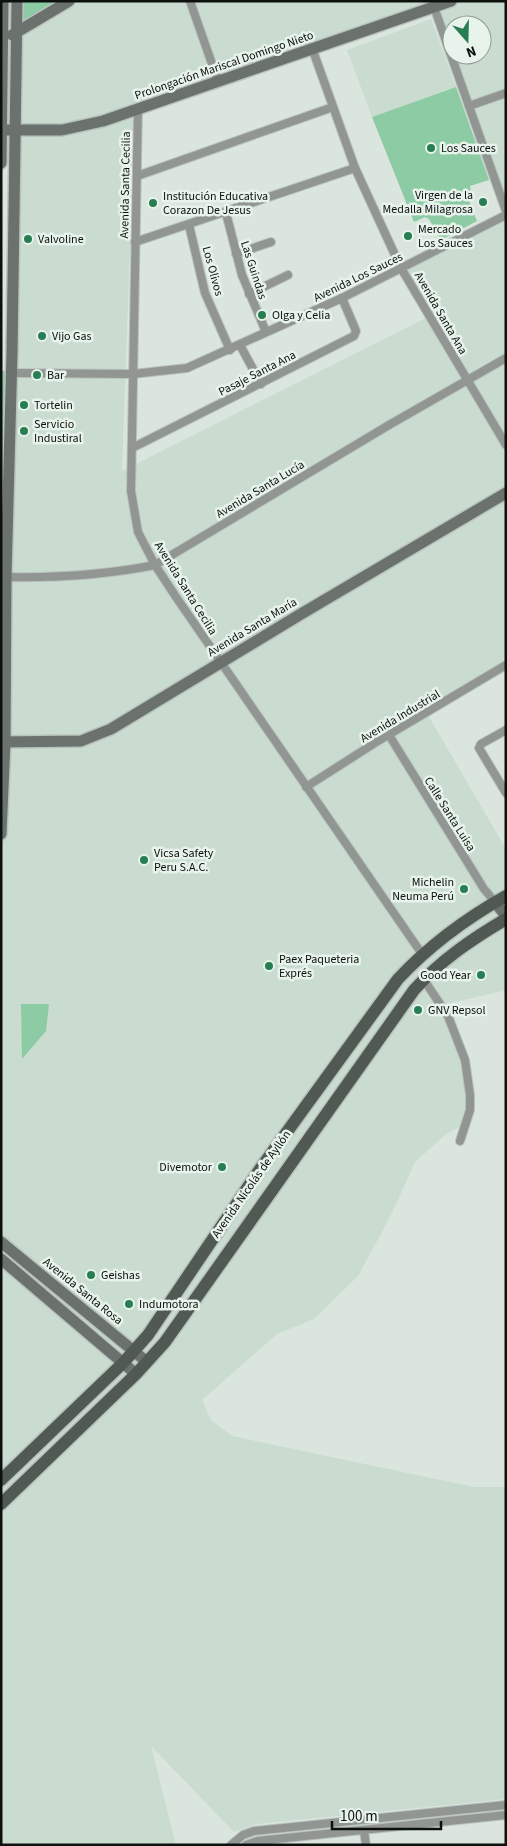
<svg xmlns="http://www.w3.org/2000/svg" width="507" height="1846" font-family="'Source Sans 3',sans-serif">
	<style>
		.built { fill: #c9dccf }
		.green { fill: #8ccba4 }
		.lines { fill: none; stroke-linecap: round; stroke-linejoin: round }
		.street-casing { stroke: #b9c3bd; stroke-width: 10 }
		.secondary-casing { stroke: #b9c3bd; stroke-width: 14 }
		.primary-casing { stroke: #b9c3bd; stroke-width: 15 }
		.street { stroke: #929693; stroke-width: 8 }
		.secondary { stroke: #6b726e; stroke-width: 11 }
		.primary { stroke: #515953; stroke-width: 12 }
		.poi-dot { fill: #277e52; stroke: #e7f3eb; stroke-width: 2 }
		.labels { text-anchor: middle; stroke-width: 5; stroke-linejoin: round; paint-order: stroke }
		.street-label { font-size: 12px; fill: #0d110e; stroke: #e7f3eb }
		.poi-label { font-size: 12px; fill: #0d110e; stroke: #e7f3eb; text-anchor: start }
	</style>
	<rect width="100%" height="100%" fill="#dae5de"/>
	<g class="built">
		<path d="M80,1H506V202L454,55H482V25H452V49L430,8L135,107L122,471L426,318L406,270L505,220L506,214V661L425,710L506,849V990L451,1003L464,1069L466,1108L461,1126L445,1135L415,1162L391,1215L358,1276L314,1319L277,1334L202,1400L211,1420L232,1436L474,1487H506V1799L257,1824L234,1832L151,1746L176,1845H1V576L22,36L41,22Z"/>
		<path d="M431,19L456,87L372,117L347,50Z"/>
	</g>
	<g class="green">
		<path d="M22,1H62L20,25Z"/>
		<path d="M456,87L489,180L470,186L471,192L466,193L477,221L441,240L429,219L425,217L414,222L372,117Z"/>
		<path d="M2,371H6L2,540H1Z"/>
		<path d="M21,1004H49L46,1031L22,1059Z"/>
	</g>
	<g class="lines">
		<defs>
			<g id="street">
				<path d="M190,1L218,81"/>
				<path d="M434,7L506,211"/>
				<path d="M312,48L355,168L401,268L506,445"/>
				<path d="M469,106L506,93"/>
				<path d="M138,109L131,491L138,532L155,565L176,597L422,954"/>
				<path d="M137,176L333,107"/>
				<path d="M226,213L242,275L266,332"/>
				<path d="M189,225L205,293L230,350"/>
				<path d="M135,242L355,168"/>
				<path d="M236,254L271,242"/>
				<path d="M249,294L288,275"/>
				<path d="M240,345L261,384"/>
				<path d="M11,373L133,374L187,368L342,298L506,215"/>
				<path d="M132,448L354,336L356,331L342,298"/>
				<path d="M6,577C57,578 105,575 155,565L389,425L506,358"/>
				<path d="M506,730L481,744L479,748L506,793"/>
				<path d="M389,735L484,889L495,902"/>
				<path d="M306,787L378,741L506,665"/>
				<path d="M424,980L448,1016L465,1060L470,1095V1110L460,1141"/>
				<path d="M364,1831L366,1845"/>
				<path d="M231,1845L243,1835L254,1831L506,1805"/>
				<path d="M246,1845L257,1841L506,1815"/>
			</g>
			<g id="secondary">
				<path d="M12,35L69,1"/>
				<path d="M2,130H62L103,121L451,1"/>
				<path d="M1,163L3,1"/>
				<path d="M1,742L81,741L111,729L301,614L506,493"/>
				<path d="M1,834L5,742L6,577L12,353L17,1"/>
				<path d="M495,902L506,916"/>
				<path d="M1,1242L147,1362"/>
				<path d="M1,1259L136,1374"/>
			</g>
			<g id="primary">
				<path d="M1,1480L123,1363L148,1335L260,1169L398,979C430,945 465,919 506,896"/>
				<path d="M1,1504L136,1374L165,1342L414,990C441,960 472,939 506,919"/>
			</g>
		</defs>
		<use href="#street" class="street-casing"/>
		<use href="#secondary" class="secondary-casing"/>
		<use href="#primary" class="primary-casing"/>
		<use href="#street" class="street"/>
		<use href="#secondary" class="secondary"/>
		<use href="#primary" class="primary"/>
	</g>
	<g class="poi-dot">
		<circle cx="431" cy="148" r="5"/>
		<circle cx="483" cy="202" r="5"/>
		<circle cx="153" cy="203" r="5"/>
		<circle cx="408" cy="236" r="5"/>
		<circle cx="28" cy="239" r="5"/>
		<circle cx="262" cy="315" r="5"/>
		<circle cx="42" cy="336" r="5"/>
		<circle cx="37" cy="375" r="5"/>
		<circle cx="24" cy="405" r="5"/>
		<circle cx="24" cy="431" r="5"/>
		<circle cx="144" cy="860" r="5"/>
		<circle cx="464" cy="889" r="5"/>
		<circle cx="269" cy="966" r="5"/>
		<circle cx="481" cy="975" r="5"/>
		<circle cx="418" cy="1010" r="5"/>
		<circle cx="222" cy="1167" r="5"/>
		<circle cx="91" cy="1275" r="5"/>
		<circle cx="129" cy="1304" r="5"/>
	</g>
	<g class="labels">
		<g class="street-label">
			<text transform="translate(224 65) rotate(-19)" y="4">Prolongación Mariscal Domingo Nieto</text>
			<text transform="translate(125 185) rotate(-89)" y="4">Avenida Santa Cecilia</text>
			<text transform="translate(254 270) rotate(72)" y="4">Las Guindas</text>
			<text transform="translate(213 271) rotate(75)" y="4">Los Olivos</text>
			<text transform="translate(358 277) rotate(-26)" y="4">Avenida Los Sauces</text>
			<text transform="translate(441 313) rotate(60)" y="4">Avenida Santa Ana</text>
			<text transform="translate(257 373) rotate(-27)" y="4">Pasaje Santa Ana</text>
			<text transform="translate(260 489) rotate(-31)" y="4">Avenida Santa Lucía</text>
			<text transform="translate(186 588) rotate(58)" y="4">Avenida Santa Cecilia</text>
			<text transform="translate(252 627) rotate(-31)" y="4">Avenida Santa María</text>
			<text transform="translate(400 716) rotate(-31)" y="4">Avenida Industrial</text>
			<text transform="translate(450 814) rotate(58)" y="4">Calle Santa Luisa</text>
			<text transform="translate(251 1184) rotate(-55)" y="4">Avenida Nicolás de Ayllón</text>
			<text transform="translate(83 1291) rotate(39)" y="4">Avenida Santa Rosa</text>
		</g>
		<g class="poi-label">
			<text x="441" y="152">Los Sauces</text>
			<text x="473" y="199" text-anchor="end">Virgen de la<tspan x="473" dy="14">Medalla Milagrosa</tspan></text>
			<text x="163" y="200">Institución Educativa<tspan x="163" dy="14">Corazon De Jesus</tspan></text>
			<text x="418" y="233">Mercado<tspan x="418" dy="14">Los Sauces</tspan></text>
			<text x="38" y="243">Valvoline</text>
			<text x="272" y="319">Olga y Celia</text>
			<text x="52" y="340">Vijo Gas</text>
			<text x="47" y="379">Bar</text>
			<text x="34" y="409">Tortelin</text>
			<text x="34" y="428">Servicio<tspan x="34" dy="14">Industiral</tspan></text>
			<text x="154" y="857">Vicsa Safety<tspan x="154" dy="14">Peru S.A.C.</tspan></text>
			<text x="454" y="886" text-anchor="end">Michelin<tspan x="454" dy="14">Neuma Perú</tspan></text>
			<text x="279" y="963">Paex Paqueteria<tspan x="279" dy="14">Exprés</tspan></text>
			<text x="471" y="979" text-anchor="end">Good Year</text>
			<text x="428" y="1014">GNV Repsol</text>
			<text x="212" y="1171" text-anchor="end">Divemotor</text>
			<text x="101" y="1279">Geishas</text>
			<text x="139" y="1308">Indumotora</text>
		</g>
	</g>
	<rect width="507" height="1846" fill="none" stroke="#0d110e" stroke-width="5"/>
	<g transform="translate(467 40) rotate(160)"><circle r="24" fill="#e7f3eb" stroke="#909993"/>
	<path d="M0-4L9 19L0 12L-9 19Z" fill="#277e52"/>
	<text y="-8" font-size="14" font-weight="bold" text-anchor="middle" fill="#0d110e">N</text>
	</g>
	<path d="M332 1821v8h109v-8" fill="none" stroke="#0d110e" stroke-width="2.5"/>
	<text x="340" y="1821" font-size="15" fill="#0d110e" stroke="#e7f3eb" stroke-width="4" paint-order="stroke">100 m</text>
</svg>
